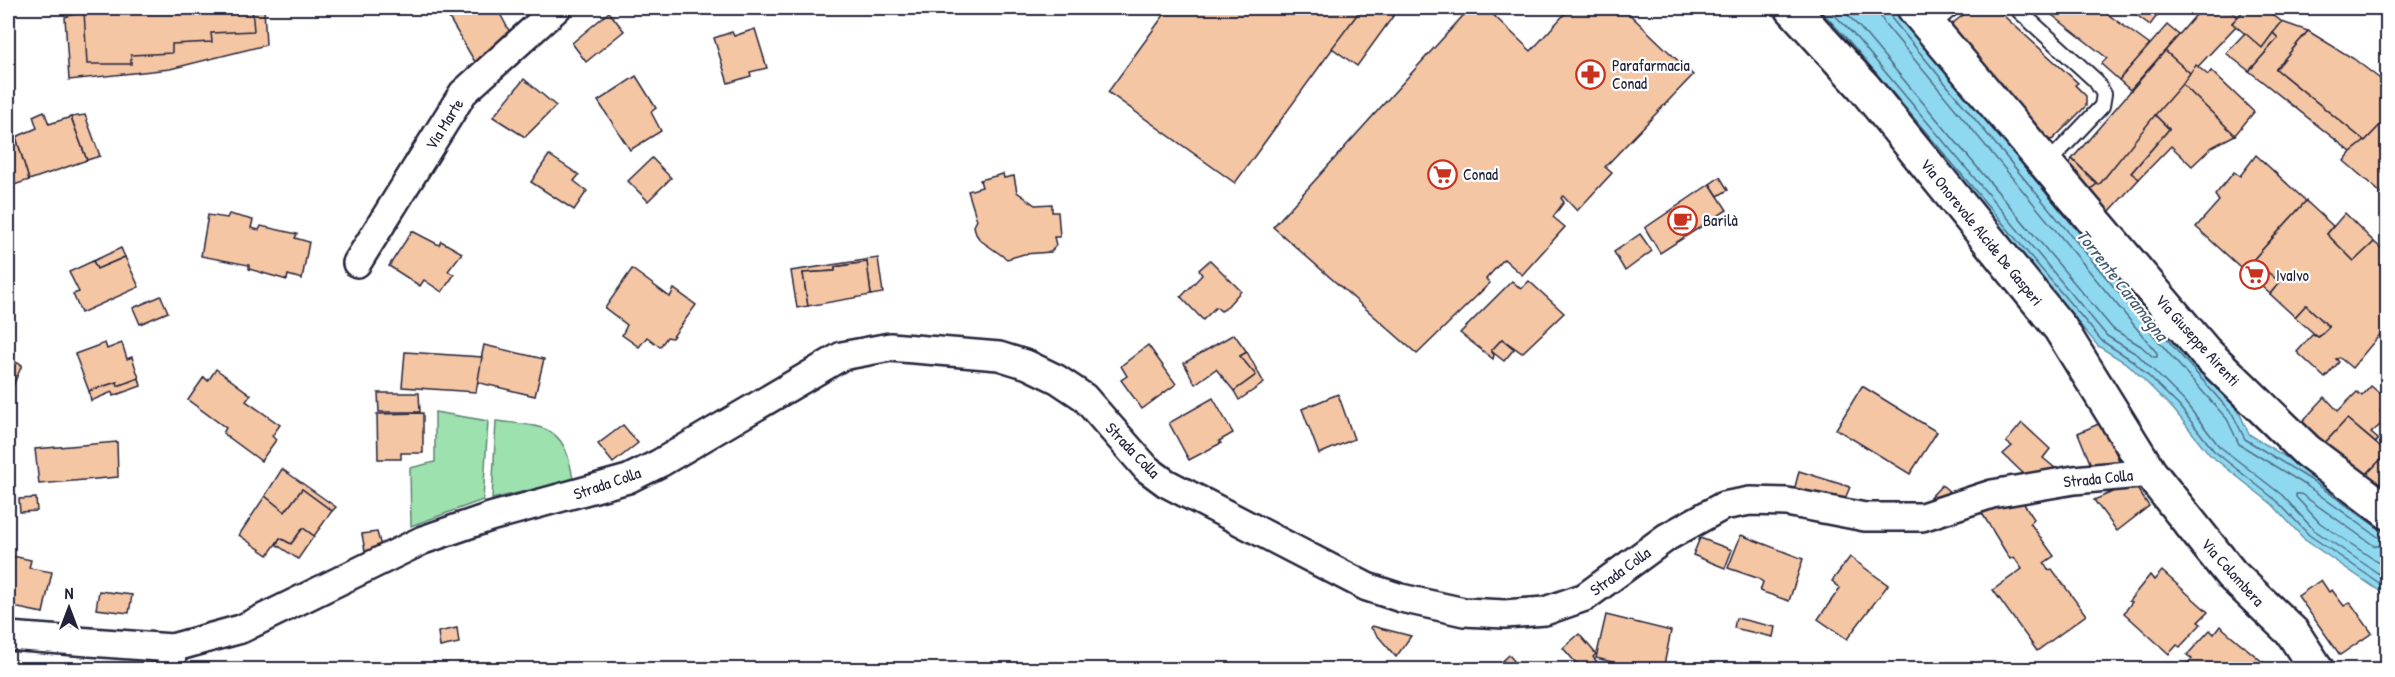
<svg xmlns="http://www.w3.org/2000/svg" width="2395" height="677" font-family="'Patrick Hand',sans-serif">
	<style>
		.green { fill: #9ce1ae; stroke: #5f8274; stroke-width: 1.5 }
		.water { fill: #8fd9f0; stroke: #6390a8; stroke-width: 1.5 }
		.lines { fill: none; stroke-linecap: round; stroke-linejoin: round }
		.shore { stroke: #4e6b83; stroke-width: 1.5 }
		.building { fill: #f5c6a4; stroke: #22223b; stroke-width: 1.5 }
		.service-casing { stroke: #22223b; stroke-width: 18 }
		.minor-casing { stroke: #22223b; stroke-width: 32 }
		.secondary-casing { stroke: #22223b; stroke-width: 38 }
		.service { stroke: #fff; stroke-width: 14 }
		.minor { stroke: #fff; stroke-width: 27 }
		.secondary { stroke: #fff; stroke-width: 33 }
		.labels { text-anchor: middle; stroke-width: 4.5; stroke-linejoin: round; paint-order: stroke }
		.poi-label { font-size: 16px; fill: #22223b; stroke: #fff; text-anchor: start }
		.street-label { font-size: 16px; fill: #22223b; stroke: #fff }
		.water-label { font-size: 18px; font-style: italic; fill: #435971; stroke: #fff }
	</style>
	<rect width="100%" height="100%" fill="#fff"/>
	<filter id="ink" filterUnits="userSpaceOnUse"><feTurbulence type="fractalNoise" baseFrequency=".0167" numOctaves="2"/><feDisplacementMap in="SourceGraphic" scale="12" xChannelSelector="R" yChannelSelector="G"/><feConvolveMatrix kernelMatrix="1 2 1 2 8 2 1 2 1" color-interpolation-filters="sRGB"/></filter>
	<g filter="url(#ink)">
		<g class="green">
			<path d="M435,412L488,421L483,500L411,526L410,468L435,462Z"/>
			<path d="M496,421C546,427 565,424 573,480L492,499Z"/>
		</g>
		<path class="water" d="M1809,8H1901L2181,347L2239,412L2249,434L2314,475L2387,527V596L2305,540L2273,505L2210,455L2174,410L2129,365L2098,346L1845,44Z"/>
		<g class="lines">
			<g class="shore">
				<path d="M1818,8L1849,41L2102,341L2133,361L2179,406L2214,451L2277,501L2309,535L2388,589"/>
				<path d="M1828,8L1855,36L2107,336L2138,355L2184,401L2219,446L2282,495L2314,530L2388,580"/>
				<path d="M1841,8L1862,30L2113,329L2141,346L2153,357H2157V353L1885,24L1881,17L1880,8"/>
				<path d="M1889,8L1892,19L2171,356L2227,419L2239,444L2307,486L2378,537L2388,539"/>
				<path d="M2018,159L2177,351L2233,415L2245,439L2311,480L2382,531L2388,532"/>
				<path d="M2388,548L2373,545L2301,494H2296V497L2320,523L2388,569"/>
			</g>
		</g>
		<g class="building">
			<path d="M92,8H264L266,45L170,69L69,80L65,17Z"/>
			<path d="M129,8H252L254,31L211,33L212,42L172,44V53L131,55V64H87L84,11Z"/>
			<path d="M467,8H497L514,40L478,67L449,18Z"/>
			<path d="M1169,8H1362L1235,183L1108,92Z"/>
			<path d="M1362,8H1399L1357,66L1332,48Z"/>
			<path d="M1470,8H1486L1531,51L1570,8H1623L1693,75L1605,167L1612,173L1577,211L1563,196L1561,198L1564,202L1553,217L1565,227L1522,275L1504,259L1486,279L1490,283L1417,354L1273,227Z"/>
			<path d="M1972,8H1995L2078,83L2075,85L2086,96V106L2053,139L2048,141L1948,27Z"/>
			<path d="M2043,8H2099L2150,45L2119,80L2101,64L2107,58Z"/>
			<path d="M2127,8H2163L2150,25Z"/>
			<path d="M2202,8H2227L2238,17L2232,23L2236,26L2191,74L2165,51Z"/>
			<path d="M2246,8H2264L2282,22L2262,48L2232,23Z"/>
			<path d="M609,12L624,31L586,62L572,43Z"/>
			<path d="M2282,22L2308,31L2276,69L2365,141L2351,152L2249,71L2278,38L2273,33Z"/>
			<path d="M2167,25L2179,35L2130,90L2119,80Z"/>
			<path d="M755,29L767,68L750,72L751,76L728,83L714,38L732,32L734,36Z"/>
			<path d="M2308,31L2354,59L2388,85V117L2365,141L2276,69Z"/>
			<path d="M2245,33L2262,48L2273,33L2278,38L2249,71L2226,53Z"/>
			<path d="M2165,51L2191,74L2099,185L2072,159Z"/>
			<path d="M2196,65L2208,75L2211,71L2254,112L2235,135L2182,84Z"/>
			<path d="M636,76L656,108L651,112L661,131L630,150L598,101Z"/>
			<path d="M524,79L556,106L525,137L493,117Z"/>
			<path d="M2182,84L2235,135L2212,147L2192,166L2171,146L2139,179L2131,173L2169,129L2155,115Z"/>
			<path d="M44,111L49,124L71,117L87,160L29,180L16,137L37,128L33,116Z"/>
			<path d="M85,115L100,156L87,160L71,117Z"/>
			<path d="M2155,115L2169,129L2131,173L2139,179L2109,212L2089,190L2097,184L2099,185Z"/>
			<path d="M2388,117V199L2344,161L2351,152L2365,141Z"/>
			<path d="M16,137L29,180L8,187V139Z"/>
			<path d="M549,155L579,175L574,181L587,191L574,210L531,182Z"/>
			<path d="M2256,155L2306,201L2253,260L2280,282L2270,294L2196,227L2219,201L2215,195L2234,172L2240,176Z"/>
			<path d="M652,158L671,178L648,201L628,181Z"/>
			<path d="M2072,159L2097,184L2089,190L2068,165Z"/>
			<path d="M1003,174L1004,178L1014,176L1017,192L1035,205L1052,204V212H1058L1060,237H1054L1056,245L1051,252L1024,254L1007,259L980,240L976,234L974,226L977,220L968,191L982,187L980,180Z"/>
			<path d="M1720,177L1728,190L1718,196L1710,184Z"/>
			<path d="M1710,184L1727,210L1660,253L1645,228Z"/>
			<path d="M2306,201L2333,226L2327,234L2354,261L2374,242L2388,254V325L2352,368L2340,358L2336,359L2339,362L2325,378L2297,352L2312,335L2319,337L2329,327L2306,305L2295,317L2270,294L2280,282L2253,260Z"/>
			<path d="M2345,213L2374,242L2354,261L2327,234Z"/>
			<path d="M229,214L253,220L251,228L259,230L261,226L297,234L295,238L309,242L302,279L288,275L287,280L249,269V265L201,256L208,215L227,218Z"/>
			<path d="M412,231L439,245L441,241L462,253L448,271L454,275L442,292L424,280L420,286L389,266Z"/>
			<path d="M1640,234L1652,251L1625,271L1614,252Z"/>
			<path d="M121,248L125,257L97,269L93,261Z"/>
			<path d="M125,257L139,287L81,313L73,294L79,292L69,272L93,261L97,269Z"/>
			<path d="M878,258L883,293L871,295L867,262L835,267V271L803,273L808,306L797,308L791,271Z"/>
			<path d="M1210,260L1241,291L1225,309L1221,311L1216,307L1203,320L1181,297L1202,275L1199,270Z"/>
			<path d="M867,262L871,295L808,306L803,273L835,271V267Z"/>
			<path d="M632,269L670,297L674,289L696,305L672,338L667,337L660,347L647,337L639,347L622,335L627,325L605,308Z"/>
			<path d="M1512,281L1521,289L1529,281L1564,313L1522,353L1502,339L1491,351L1494,355L1493,359L1460,333Z"/>
			<path d="M161,296L168,312L140,324L133,308Z"/>
			<path d="M2306,305L2329,327L2318,337L2295,317Z"/>
			<path d="M1234,334L1247,352L1240,356L1256,375L1234,391L1216,369L1195,384L1184,363Z"/>
			<path d="M1502,339L1514,349L1504,361L1491,351Z"/>
			<path d="M105,343L107,349L122,343L127,359L132,357L139,378L118,386L117,382L89,391L75,354Z"/>
			<path d="M484,345L544,359L535,396L476,382Z"/>
			<path d="M1148,345L1176,384L1142,409L1121,380L1127,376L1121,366Z"/>
			<path d="M405,352L482,357L476,392L402,387Z"/>
			<path d="M1247,352L1264,383L1239,400L1234,391L1256,375L1240,356Z"/>
			<path d="M8,359L22,365L12,388L8,386Z"/>
			<path d="M216,369L251,395L246,401L280,425L272,436L276,440L261,461L223,433L226,428L188,400L204,377L208,381Z"/>
			<path d="M139,378L141,386L113,396L112,392L91,401L89,391L117,382L118,386Z"/>
			<path d="M1862,386L1937,432L1910,474L1836,429Z"/>
			<path d="M2371,386L2388,400V404L2380,411L2388,418L2371,433L2378,439L2376,443L2347,419L2322,446L2300,424L2325,397L2338,411L2357,392L2362,396Z"/>
			<path d="M378,393H419L420,412H379Z"/>
			<path d="M1338,394L1354,439L1319,454L1302,409Z"/>
			<path d="M1213,398L1233,433L1219,441L1221,443L1189,460L1169,423Z"/>
			<path d="M423,413V453H401V459H378L377,414Z"/>
			<path d="M2347,419L2387,453L2365,476L2322,446Z"/>
			<path d="M2103,422L2120,463L2093,470L2078,433Z"/>
			<path d="M2022,423L2050,449L2043,458L2055,468L2028,478L2003,454L2012,446L2006,442Z"/>
			<path d="M623,425L638,443L613,463L598,444Z"/>
			<path d="M117,442L118,477L39,484L35,449Z"/>
			<path d="M2387,453L2388,487L2385,491L2365,476Z"/>
			<path d="M282,469L336,507L332,511L302,489L285,512L265,496Z"/>
			<path d="M1799,471L1850,487L1844,501L1794,491Z"/>
			<path d="M2133,483L2149,506L2117,531L2094,500Z"/>
			<path d="M1942,485L1959,500L1926,502Z"/>
			<path d="M302,489L332,511L314,536L303,528L291,544L280,538L268,555L239,535L265,496L285,512Z"/>
			<path d="M2018,495L2034,519L2030,523L2054,556L2044,563L2048,570L2052,569L2086,615L2037,651L1993,590L2022,569L2014,557L2010,559L1980,510Z"/>
			<path d="M36,498L37,511L20,512L19,499Z"/>
			<path d="M303,528L314,536L298,559L277,545L280,538L291,544Z"/>
			<path d="M377,532L382,550L366,557L362,534Z"/>
			<path d="M1741,535L1803,559L1789,601L1760,591L1763,582L1757,578L1728,568Z"/>
			<path d="M1700,538L1732,550L1725,568L1693,555Z"/>
			<path d="M8,555L31,560L29,568L52,572L43,613L8,606Z"/>
			<path d="M1850,557L1888,585L1847,639L1818,619L1840,588L1832,581Z"/>
			<path d="M2162,571L2208,612L2198,622L2201,624L2180,647L2177,645L2169,654L2124,613L2132,602L2129,601L2150,575L2154,580Z"/>
			<path d="M2321,580L2329,592L2332,590L2344,606L2350,602L2372,633L2340,655L2298,596Z"/>
			<path d="M99,591L132,595L129,613L96,609Z"/>
			<path d="M1606,615L1671,631L1663,670H1643L1596,658Z"/>
			<path d="M1736,618L1775,627L1773,637L1734,628Z"/>
			<path d="M1372,626L1411,636L1396,657L1371,628Z"/>
			<path d="M2220,626L2265,664L2261,670H2184L2182,668L2192,659L2187,655L2210,630L2214,634Z"/>
			<path d="M457,628L459,643L440,647L438,632Z"/>
			<path d="M1579,634L1596,654L1593,657L1597,662L1588,670H1582L1563,648Z"/>
			<path d="M1509,655L1522,670H1493Z"/>
		</g>
		<g class="lines">
			<defs>
				<g id="service">
					<path d="M2016,8L2095,80L2104,94L2102,106L2047,164"/>
					<path d="M1930,27L1952,8"/>
				</g>
				<g id="minor">
					<path d="M357,263L463,93L557,8"/>
					<path d="M8,636L172,648L171,670"/>
					<path d="M172,648L241,629L423,540L490,517L628,479L660,463L842,356L890,347L999,356L1028,365L1057,379L1084,397L1147,469L1166,483L1367,587L1401,598L1464,612L1505,614L1545,611L1585,597L1667,537L1723,506L1750,501L1787,502L1865,517H1922L1992,494L2074,480L2150,473"/>
				</g>
				<g id="secondary">
					<path d="M1792,8L1863,86L2060,328L2150,473L2231,574L2293,633L2317,670"/>
					<path d="M1914,8L2205,352L2307,451L2388,512"/>
				</g>
			</defs>
			<use href="#service" class="service-casing"/>
			<use href="#minor" class="minor-casing"/>
			<use href="#secondary" class="secondary-casing"/>
			<use href="#service" class="service"/>
			<use href="#minor" class="minor"/>
			<use href="#secondary" class="secondary"/>
		</g>
	</g>
	<defs>
		<symbol id="pharmacy-ring" viewBox="-11 -11 22 22"><circle r="9.5" fill="#fff" stroke="#c8321e" stroke-width="1.5"/><path d="M-2-6h4v4h4v4h-4v4h-4v-4h-4v-4h4Z" fill="#c8321e"/></symbol>
		<symbol id="supermarket-ring" viewBox="-11 -11 22 22"><circle r="9.5" fill="#fff" stroke="#c8321e" stroke-width="1.5"/><path d="M-6-5.5h2.5l.6 2H6L4.5 2H-2.5L-4.4-4H-6ZM-1.5 3.2a1.3 1.3 0 1 0 .1 0ZM3 3.2a1.3 1.3 0 1 0 .1 0Z" fill="#c8321e"/></symbol>
		<symbol id="cafe-ring" viewBox="-11 -11 22 22"><circle r="9.5" fill="#fff" stroke="#c8321e" stroke-width="1.5"/><path d="M-5.5-4.5H6V0H3Q3 3.5 0 3.5H-2.5Q-5.5 3.5-5.5 0ZM3-3.2v2h1.7v-2ZM-6 4.5H4V6H-6Z" fill="#c8321e"/></symbol>
	</defs>
	<g fill-rule="evenodd">
		<use href="#pharmacy-ring" x="1574" y="58" width="33" height="33"/>
		<use href="#supermarket-ring" x="1426" y="158" width="33" height="33"/>
		<use href="#cafe-ring" x="1666" y="204" width="33" height="33"/>
		<use href="#supermarket-ring" x="2238" y="258" width="33" height="33"/>
	</g>
	<g class="labels">
		<g class="poi-label">
			<text x="1612" y="71">Parafarmacia<tspan x="1612" dy="18">Conad</tspan></text>
			<text x="1463" y="180">Conad</text>
			<text x="1703" y="226">Barilà</text>
			<text x="2276" y="281">IvaIvo</text>
		</g>
		<g class="street-label">
			<text transform="translate(444 124) rotate(-58)" y="6">Via Marte</text>
			<text transform="translate(1982 232) rotate(51)" y="6">Via Onorevole Alcide De Gasperi</text>
			<text transform="translate(2198 340) rotate(48)" y="6">Via Giuseppe Airenti</text>
			<text transform="translate(1133 450) rotate(46)" y="6">Strada Colla</text>
			<text transform="translate(2098 478) rotate(-6)" y="6">Strada Colla</text>
			<text transform="translate(607 483) rotate(-19)" y="6">Strada Colla</text>
			<text transform="translate(1620 571) rotate(-36)" y="6">Strada Colla</text>
			<text transform="translate(2233 572) rotate(48)" y="6">Via Colombera</text>
		</g>
		<g class="water-label">
			<text transform="translate(2122 285) rotate(52)" y="6">Torrente Caramagna</text>
		</g>
	</g>
	<rect width="2395" height="677" fill="none" stroke="#fff" stroke-width="30"/>
	<rect x="15" y="15" width="2365" height="647" fill="none" stroke="#22223b" stroke-width="2" filter="url(#ink)"/>
	<g transform="translate(69 608)" stroke="#ffffff" stroke-width="4.5" paint-order="stroke">
	<path d="M0-4.5L10 22L0 15L-10 22Z" fill="#22223b"/>
	<text y="-9" font-size="16" font-weight="bold" text-anchor="middle" fill="#22223b">N</text>
	</g>
</svg>
